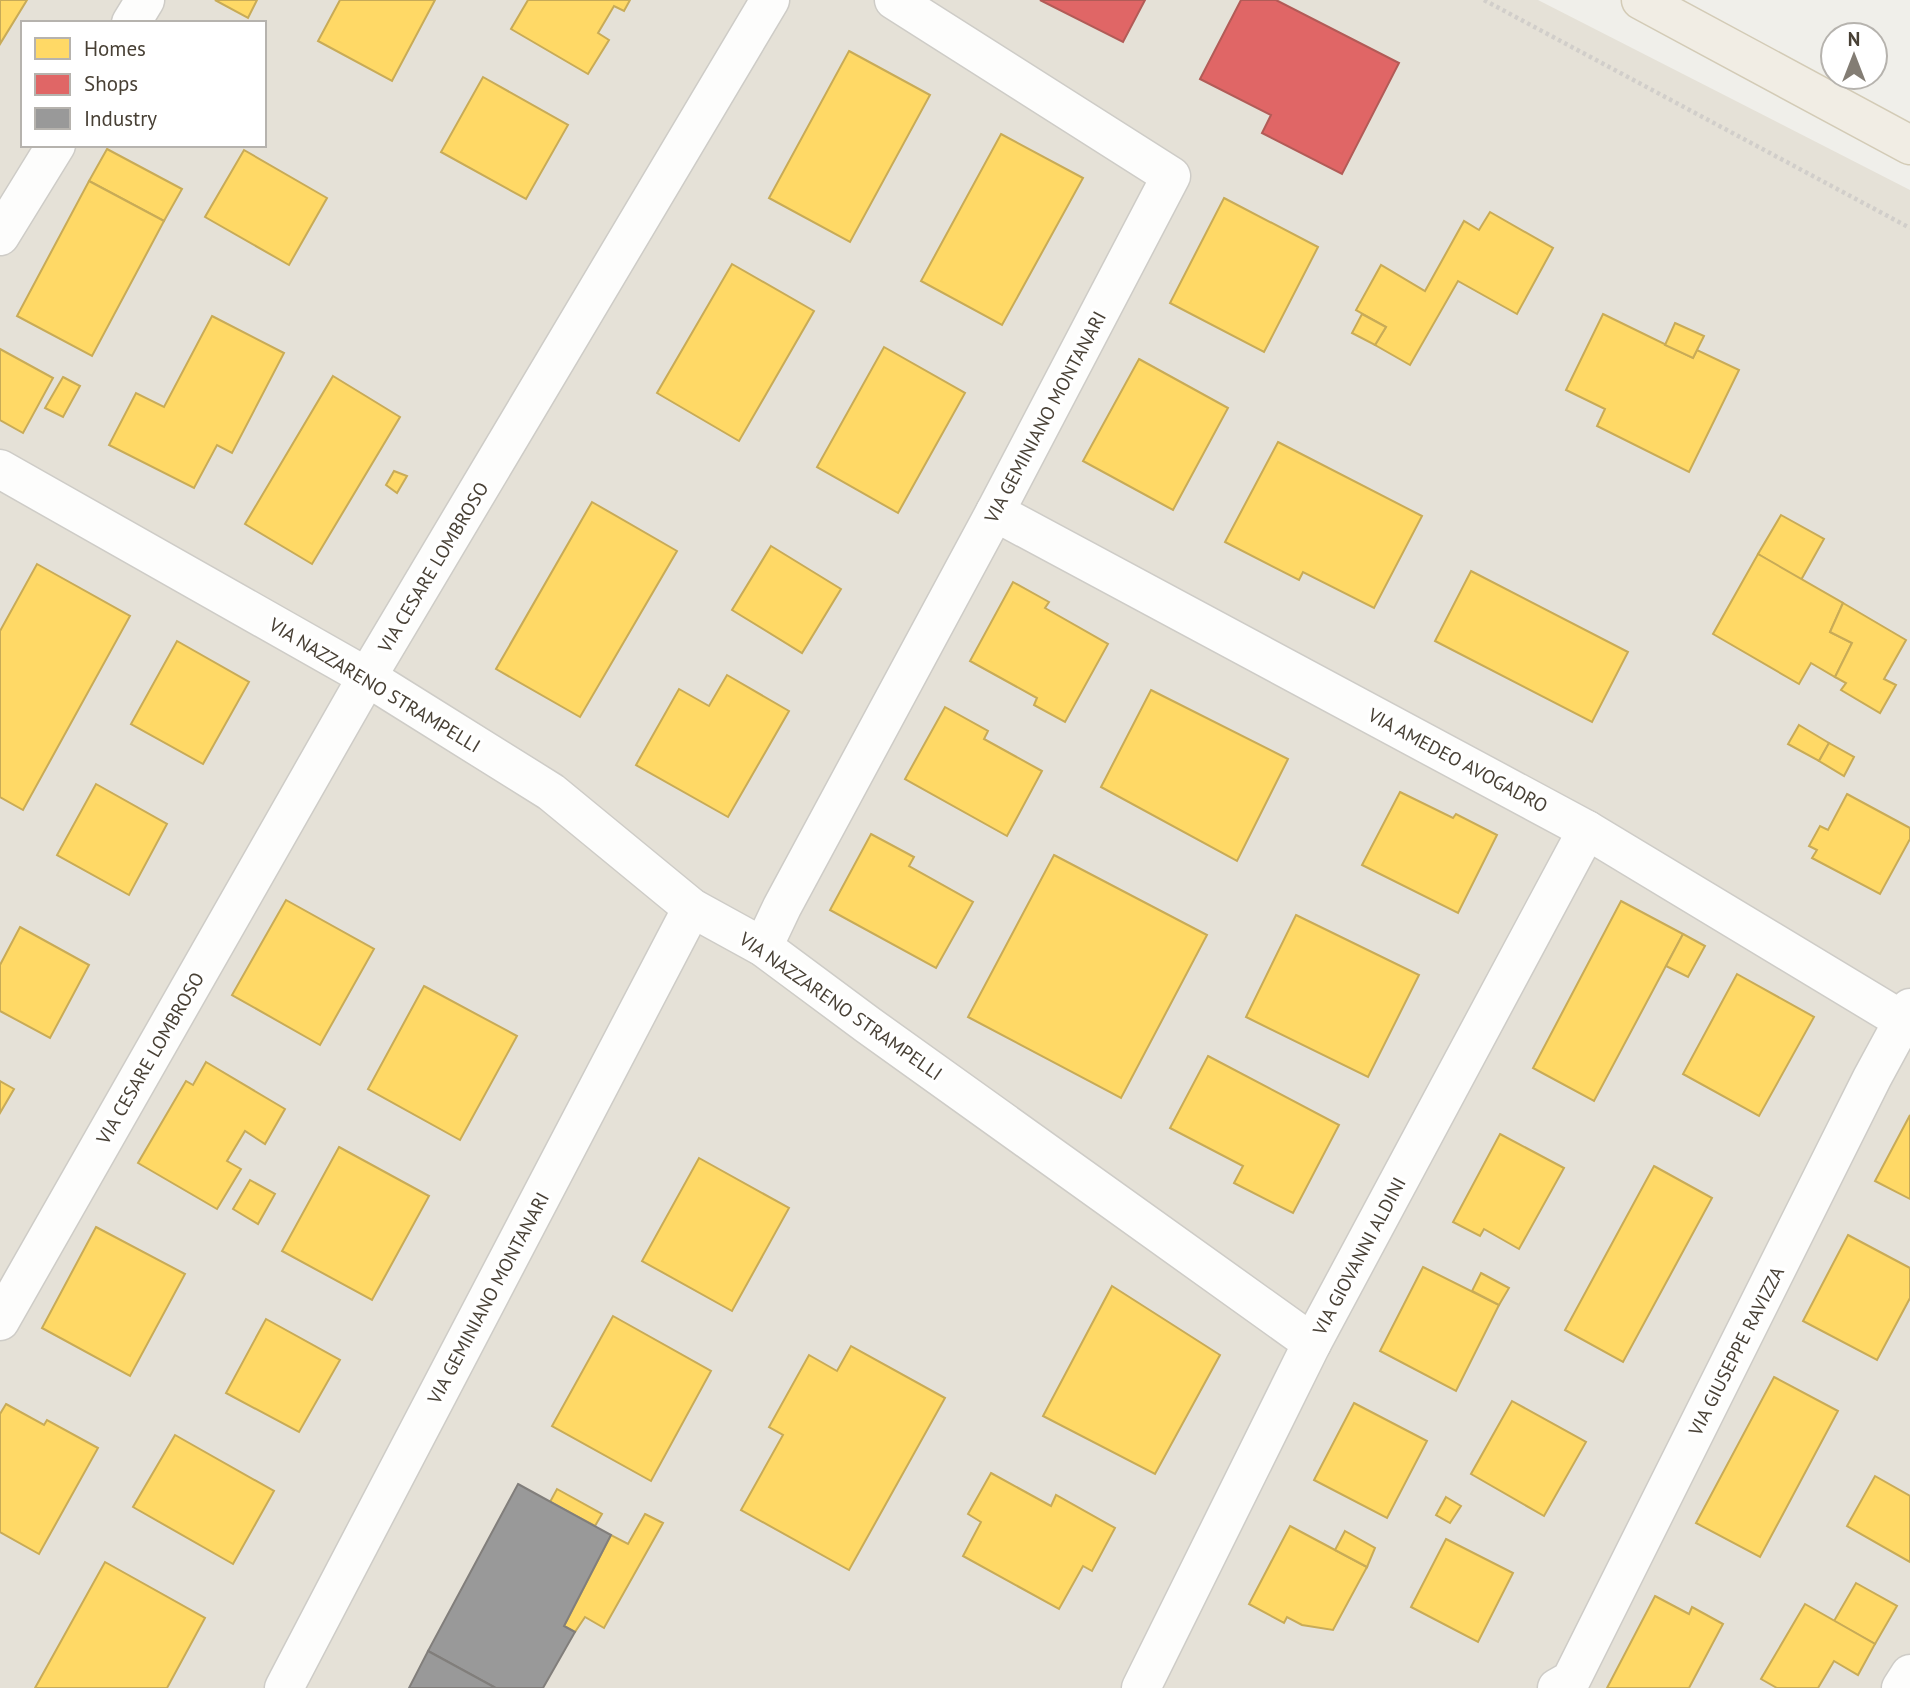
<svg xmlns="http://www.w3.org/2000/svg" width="1910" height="1688" font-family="'PT Sans',sans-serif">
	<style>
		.residential { fill: #e5e1d7; fill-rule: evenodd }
		.homes { fill: #ffd966; stroke: #c8ab57; stroke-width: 2 }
		.shops { fill: #e06666; stroke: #b25b57; stroke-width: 2 }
		.industry { fill: #999; stroke: #817e7b; stroke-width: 2 }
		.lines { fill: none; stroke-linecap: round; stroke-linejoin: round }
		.street-casing { stroke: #ceccc7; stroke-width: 41 }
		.primary-casing { stroke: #d3cbb6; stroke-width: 41 }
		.path { stroke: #d1ceca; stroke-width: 4.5; stroke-dasharray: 3.5 3.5; stroke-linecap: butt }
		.street { stroke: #fdfdfc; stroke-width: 38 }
		.primary { stroke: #f1ede4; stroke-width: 38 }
		.labels { text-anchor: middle; stroke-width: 7; stroke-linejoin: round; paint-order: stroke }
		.street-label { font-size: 19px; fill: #484035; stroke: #fff }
	</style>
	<rect width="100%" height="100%" fill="#f0efea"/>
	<path class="residential" d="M0,0H1538L1910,190V1688H0ZM23,23H264V145H23Z"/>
	<g class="homes">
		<path d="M0,0H27L0,44Z"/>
		<path d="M215,0H257L248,18Z"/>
		<path d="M340,0H435L392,81L318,41Z"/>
		<path d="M528,0H630L624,11L614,6L598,33L609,40L588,74L511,29Z"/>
		<path d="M849,51L930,95L850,242L769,198Z"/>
		<path d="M483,77L568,125L526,199L441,152Z"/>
		<path d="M1001,134L1083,178L1002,325L921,281Z"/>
		<path d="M107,149L182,189L164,221L89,181Z"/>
		<path d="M244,150L327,198L289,265L205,217Z"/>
		<path d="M89,181L164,221L92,356L17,316Z"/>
		<path d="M1224,198L1318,247L1264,352L1170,303Z"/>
		<path d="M1490,212L1553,248L1517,314L1458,281L1410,365L1375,345L1386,327L1356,310L1381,265L1425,291L1464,221L1479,230Z"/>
		<path d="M732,264L814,311L739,441L657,393Z"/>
		<path d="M1362,314L1386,327L1375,345L1352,333Z"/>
		<path d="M1603,314L1693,358L1697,350L1739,370L1689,472L1597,426L1605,409L1566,390Z"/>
		<path d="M212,316L284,353L232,453L217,445L194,488L109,445L136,393L164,407Z"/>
		<path d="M1675,323L1704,336L1693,358L1665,345Z"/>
		<path d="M884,347L965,393L898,513L817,467Z"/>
		<path d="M0,349L53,378L23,433L0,420Z"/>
		<path d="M1139,359L1228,408L1173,510L1083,461Z"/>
		<path d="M333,376L400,417L312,564L245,524Z"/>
		<path d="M63,377L80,386L63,417L45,408Z"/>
		<path d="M1278,442L1422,516L1374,608L1303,572L1299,580L1225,542Z"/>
		<path d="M394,471L407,476L397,493L386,485Z"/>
		<path d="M592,502L677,551L580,717L496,669Z"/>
		<path d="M1781,515L1824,539L1801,580L1758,554Z"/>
		<path d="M771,546L841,589L802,653L732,610Z"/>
		<path d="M1758,554L1843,603L1830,632L1852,643L1835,677L1811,663L1799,684L1713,634Z"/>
		<path d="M37,564L130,616L23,810L0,797V631Z"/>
		<path d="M1471,571L1628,652L1592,722L1435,641Z"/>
		<path d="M1013,582L1049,602L1045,608L1108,644L1065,722L1034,705L1037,698L970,661Z"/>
		<path d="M1843,603L1906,640L1884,679L1896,685L1880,713L1841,690L1846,683L1835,677L1852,643L1830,632Z"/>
		<path d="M177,641L249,682L203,764L131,724Z"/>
		<path d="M727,675L789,711L728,817L636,765L679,689L709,706Z"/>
		<path d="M1151,690L1288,759L1237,861L1101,787Z"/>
		<path d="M945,707L988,731L984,739L1042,771L1007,836L905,779Z"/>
		<path d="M1799,725L1829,743L1819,761L1788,744Z"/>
		<path d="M1829,743L1854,757L1844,776L1819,761Z"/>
		<path d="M96,784L167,824L129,895L57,855Z"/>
		<path d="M1400,792L1453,818L1456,814L1497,835L1458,913L1362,865Z"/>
		<path d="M1847,794L1910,828V839L1880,894L1812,858L1817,850L1809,846L1820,826L1828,830Z"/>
		<path d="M871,834L914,857L909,866L973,902L936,968L830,910Z"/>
		<path d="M1054,855L1207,935L1121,1098L968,1017Z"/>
		<path d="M286,900L374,949L320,1045L232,995Z"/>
		<path d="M1621,901L1683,934L1594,1101L1533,1068Z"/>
		<path d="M1296,915L1419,975L1368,1077L1246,1017Z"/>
		<path d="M20,927L89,965L50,1038L0,1011V965Z"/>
		<path d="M1683,934L1705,946L1688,977L1666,966Z"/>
		<path d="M1737,974L1814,1017L1759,1116L1683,1074Z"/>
		<path d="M424,986L517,1036L460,1140L368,1089Z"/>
		<path d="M1208,1056L1339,1125L1293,1213L1234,1183L1243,1166L1170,1128Z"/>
		<path d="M206,1062L285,1109L265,1144L245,1131L227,1161L241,1169L217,1209L138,1163L186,1081L193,1085Z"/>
		<path d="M0,1081L14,1089L0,1113Z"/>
		<path d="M1910,1115V1199L1875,1181Z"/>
		<path d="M1500,1134L1564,1168L1519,1249L1484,1229L1480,1236L1453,1222Z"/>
		<path d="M339,1147L429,1196L372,1300L282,1251Z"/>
		<path d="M699,1158L789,1208L732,1311L642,1261Z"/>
		<path d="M1654,1166L1712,1198L1623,1362L1565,1330Z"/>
		<path d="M250,1180L275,1194L258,1224L233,1209Z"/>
		<path d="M96,1227L185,1274L130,1376L42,1328Z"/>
		<path d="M1848,1235L1910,1268V1298L1877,1360L1803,1321Z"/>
		<path d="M1423,1267L1499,1305L1456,1391L1380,1351Z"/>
		<path d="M1481,1273L1509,1288L1499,1305L1472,1291Z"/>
		<path d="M1112,1286L1220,1355L1155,1474L1043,1416Z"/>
		<path d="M613,1316L711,1371L651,1481L552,1426Z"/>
		<path d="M266,1319L340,1360L299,1432L226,1393Z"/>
		<path d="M851,1346L945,1398L849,1570L741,1510L783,1435L769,1427L809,1355L837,1371Z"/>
		<path d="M1774,1377L1838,1411L1760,1557L1696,1523Z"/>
		<path d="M1512,1401L1586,1442L1544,1516L1471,1474Z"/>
		<path d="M1354,1403L1427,1441L1387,1518L1314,1480Z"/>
		<path d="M6,1404L44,1425L47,1420L98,1448L39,1554L0,1532V1414Z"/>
		<path d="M175,1435L274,1491L233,1564L133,1507Z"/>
		<path d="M991,1473L1051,1506L1056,1495L1115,1528L1092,1571L1083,1566L1059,1609L963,1556L981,1522L968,1514Z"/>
		<path d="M1875,1476L1910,1496V1562L1847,1526Z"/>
		<path d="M557,1489L602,1514L595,1526L550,1502Z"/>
		<path d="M1446,1497L1461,1506L1450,1523L1436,1515Z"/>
		<path d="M645,1514L663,1523L604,1628L585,1617L575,1632L564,1626L611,1535L628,1544Z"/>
		<path d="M1290,1526L1367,1567L1333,1630L1302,1625L1287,1617L1284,1623L1249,1604Z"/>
		<path d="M1345,1531L1375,1548L1367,1567L1335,1550Z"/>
		<path d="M1446,1539L1513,1573L1478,1642L1411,1607Z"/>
		<path d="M105,1562L205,1618L167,1688H35Z"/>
		<path d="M1856,1583L1897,1606L1875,1644L1834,1621Z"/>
		<path d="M1655,1596L1689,1614L1692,1607L1723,1624L1689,1688H1607Z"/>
		<path d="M1805,1604L1875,1644L1858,1675L1834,1661L1818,1688H1777L1761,1679Z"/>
	</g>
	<g class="shops">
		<path d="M1040,0H1145L1123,42Z"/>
		<path d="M1241,0H1276L1399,63L1342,174L1262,133L1271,115L1200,79Z"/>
	</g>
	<g class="industry">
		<path d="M518,1484L611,1535L564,1626L575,1632L543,1688H493L494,1687L428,1651Z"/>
		<path d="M428,1651L494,1687L493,1688H409Z"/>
	</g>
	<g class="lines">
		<defs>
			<g id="street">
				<path d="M131,23L145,0"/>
				<path d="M0,236L56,145"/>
				<path d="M0,469L367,677L551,792L692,908L763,947L868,1025L1312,1343"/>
				<path d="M995,512L1587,830L1910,1025"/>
				<path d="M763,947L782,907L995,512L1171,176L894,0"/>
				<path d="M0,1321L367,677L770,0"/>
				<path d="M284,1688L692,908"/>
				<path d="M1141,1688L1312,1343L1587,830"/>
				<path d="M1557,1688L1571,1680L1872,1078L1910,1008"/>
				<path d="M1901,1688L1910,1674"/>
			</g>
			<path id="primary" d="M1641,0L1910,145"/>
		</defs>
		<use href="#street" class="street-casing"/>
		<use href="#primary" class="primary-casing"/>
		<path class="path" d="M1484,0L1910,228"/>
		<use href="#street" class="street"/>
		<use href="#primary" class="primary"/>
	</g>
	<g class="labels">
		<g class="street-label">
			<text transform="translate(1045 417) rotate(-62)" y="7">VIA GEMINIANO MONTANARI</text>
			<text transform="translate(433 567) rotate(-59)" y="7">VIA CESARE LOMBROSO</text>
			<text transform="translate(375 685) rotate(31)" y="7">VIA NAZZARENO STRAMPELLI</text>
			<text transform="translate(1458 760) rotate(28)" y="7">VIA AMEDEO AVOGADRO</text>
			<text transform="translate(841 1006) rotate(35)" y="7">VIA NAZZARENO STRAMPELLI</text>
			<text transform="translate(150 1058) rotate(-60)" y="7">VIA CESARE LOMBROSO</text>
			<text transform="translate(1359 1256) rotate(-62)" y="7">VIA GIOVANNI ALDINI</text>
			<text transform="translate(488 1298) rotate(-62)" y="7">VIA GEMINIANO MONTANARI</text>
			<text transform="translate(1736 1351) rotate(-63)" y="7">VIA GIUSEPPE RAVIZZA</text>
		</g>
	</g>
	<rect x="21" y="21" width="245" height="126" fill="#ffffff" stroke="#b6b3ae" stroke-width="2"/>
	<rect x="35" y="38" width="35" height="21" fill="#ffd966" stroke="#b6b3ae" stroke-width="2"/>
	<text x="84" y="56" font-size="21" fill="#484035">Homes</text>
	<rect x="35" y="74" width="35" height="21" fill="#e06666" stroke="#b6b3ae" stroke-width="2"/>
	<text x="84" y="91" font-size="21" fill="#484035">Shops</text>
	<rect x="35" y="108" width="35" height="21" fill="#999999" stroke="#b6b3ae" stroke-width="2"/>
	<text x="84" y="126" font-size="21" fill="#484035">Industry</text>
	<g transform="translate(1854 56)"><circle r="33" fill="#ffffff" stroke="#b6b3ae" stroke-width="2"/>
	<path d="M0-5L12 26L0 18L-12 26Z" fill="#837d74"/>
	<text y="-10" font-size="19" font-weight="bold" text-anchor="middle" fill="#484035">N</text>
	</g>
</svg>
